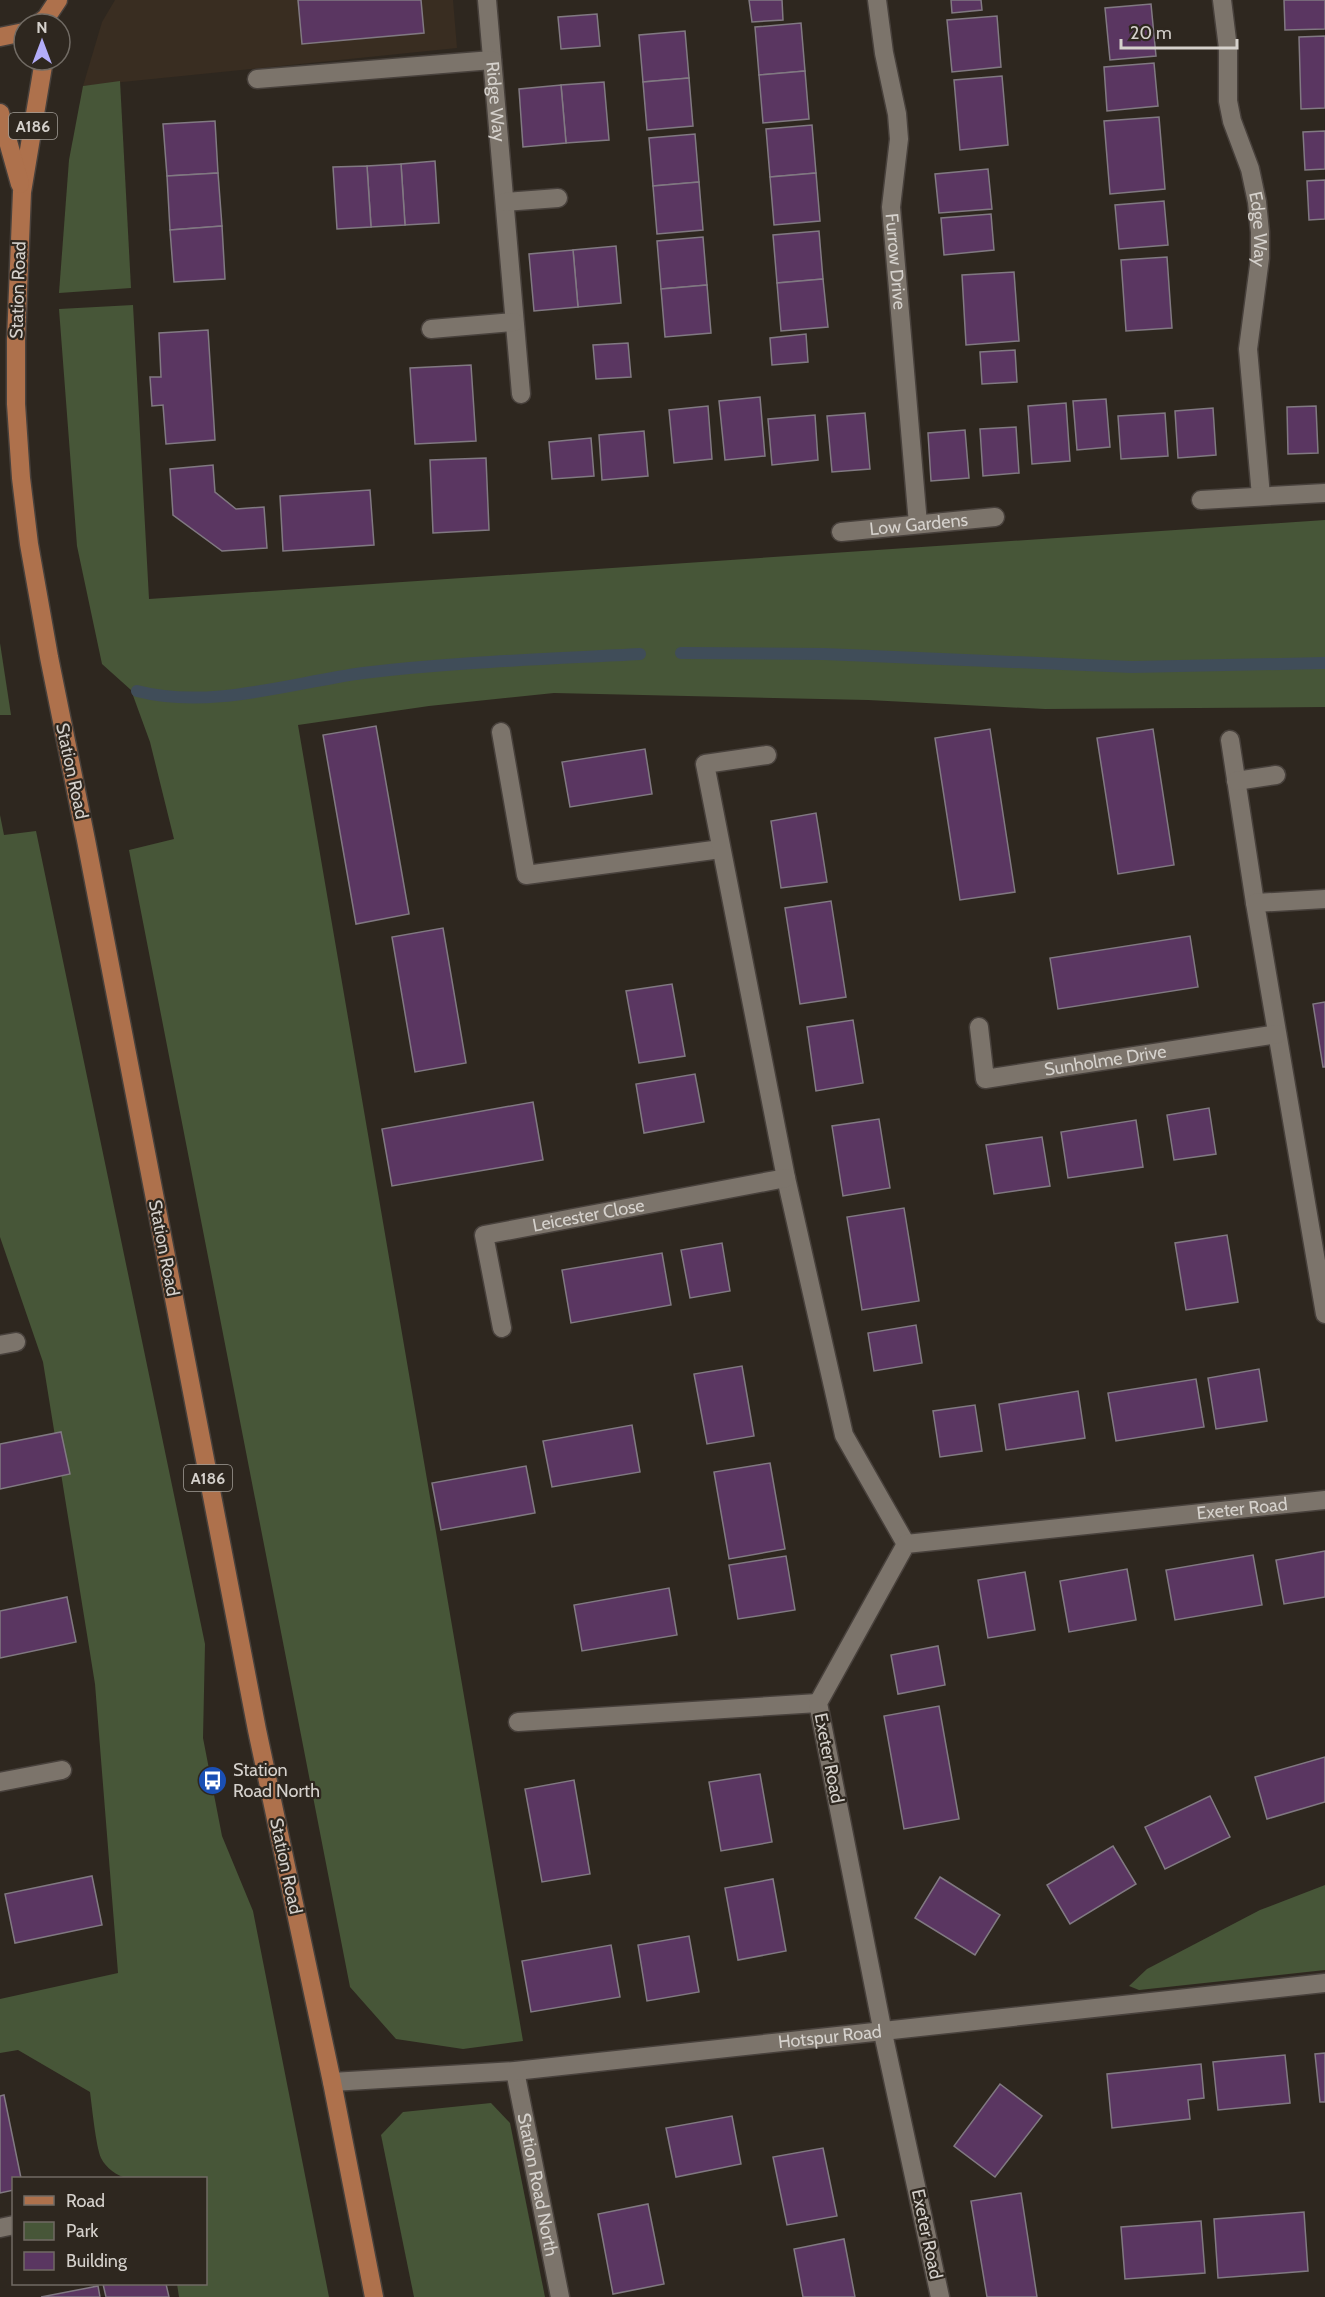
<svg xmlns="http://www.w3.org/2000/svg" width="1325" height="2297" font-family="Cabin,sans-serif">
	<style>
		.built { fill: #392d21 }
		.green { fill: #475638 }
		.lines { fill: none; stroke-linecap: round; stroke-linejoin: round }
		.stream { stroke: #404d59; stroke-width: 12 }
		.building { fill: #5a3661; stroke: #817982; stroke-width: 1.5 }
		.street-casing { stroke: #48413c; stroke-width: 21 }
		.primary-casing { stroke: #48413c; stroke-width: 21 }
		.street { stroke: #7c746b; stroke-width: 18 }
		.primary { stroke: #ae714c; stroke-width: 18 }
		.labels { text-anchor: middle; stroke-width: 4.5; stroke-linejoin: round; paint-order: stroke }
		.shield { fill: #2e271f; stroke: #a39e98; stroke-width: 1.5 }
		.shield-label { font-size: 16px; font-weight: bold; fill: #d5d1cc }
		.street-label { font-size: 18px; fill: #d5d1cc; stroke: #2e271f }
		.poi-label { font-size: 18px; fill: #d5d1cc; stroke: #2e271f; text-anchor: start }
	</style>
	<rect width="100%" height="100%" fill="#2e271f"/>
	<path class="built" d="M115,0H453L457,48L83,86L102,22Z"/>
	<g class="green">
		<path d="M120,81L131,288L59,293L69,160L83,86Z"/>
		<path d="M133,305L149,599L1325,520V707L1045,709L868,700L554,693L429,706L298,725L523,2041L463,2049L396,2039L350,1987L129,850L174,839L150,742L131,690L102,664L77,546L59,309Z"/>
		<path d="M0,643L11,715H0Z"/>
		<path d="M0,815L4,835L36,831L205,1644L203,1738L222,1836L253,1911L329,2297H179L177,2284H206V2178H127C117,2176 106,2168 101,2158C96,2147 92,2107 90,2092L18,2050L0,2053V1999L118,1973L95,1684L43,1362L0,1237Z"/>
		<path d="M1325,1885V1970L1139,1990L1129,1986L1147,1969L1260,1910Z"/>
		<path d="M491,2103L510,2123L545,2297H414L381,2135L403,2112Z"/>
	</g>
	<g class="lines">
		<g class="stream">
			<path d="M681,653L824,654L1132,667L1325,663"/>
			<path d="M137,691C210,710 290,683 363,673C455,662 548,659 640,654"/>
		</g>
	</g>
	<g class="building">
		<path d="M298,0H421L424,33L302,44Z"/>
		<path d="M749,0H782L783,20L752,22Z"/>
		<path d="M951,0H981L982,10L952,13Z"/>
		<path d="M1284,0H1325V29L1285,30Z"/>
		<path d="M1151,4L1156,56L1110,60L1105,8Z"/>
		<path d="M597,14L600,46L561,49L558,17Z"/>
		<path d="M997,16L1001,67L952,72L947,20Z"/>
		<path d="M801,23L805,71L759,75L755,27Z"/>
		<path d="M685,31L689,78L643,82L639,35Z"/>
		<path d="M1325,36V108L1301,109L1299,37Z"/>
		<path d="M1154,63L1158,106L1107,111L1104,67Z"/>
		<path d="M805,71L809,119L763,123L759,75Z"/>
		<path d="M1002,76L1008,145L960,150L954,80Z"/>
		<path d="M689,78L693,126L647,130L643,82Z"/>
		<path d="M604,82L609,140L566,143L561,85Z"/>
		<path d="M561,85L566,143L523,147L519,89Z"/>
		<path d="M1159,117L1165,189L1110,194L1104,121Z"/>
		<path d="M215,121L218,173L167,176L163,124Z"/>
		<path d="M812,125L816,173L770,177L766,129Z"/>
		<path d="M1325,131V169L1305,170L1303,132Z"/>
		<path d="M695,134L699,182L653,186L649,138Z"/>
		<path d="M435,161L439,223L405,225L401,164Z"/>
		<path d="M401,164L405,225L371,227L367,166Z"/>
		<path d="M367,166L371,227L337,229L333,167Z"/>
		<path d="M988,169L992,209L939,213L935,174Z"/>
		<path d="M218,173L222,226L170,230L167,176Z"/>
		<path d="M816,173L820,221L774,225L770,177Z"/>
		<path d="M1325,180V219L1309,220L1307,181Z"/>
		<path d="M699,182L703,230L657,234L653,186Z"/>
		<path d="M1164,201L1168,245L1119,249L1115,205Z"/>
		<path d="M991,214L994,250L944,255L941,218Z"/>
		<path d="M222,226L225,279L174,282L170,230Z"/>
		<path d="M819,231L823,279L777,283L773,235Z"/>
		<path d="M703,237L707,285L661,289L657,241Z"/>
		<path d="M616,246L621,303L578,307L573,250Z"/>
		<path d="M573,250L578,307L534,311L529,254Z"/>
		<path d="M1167,257L1172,328L1126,331L1121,260Z"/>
		<path d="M1014,272L1019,341L966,345L962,275Z"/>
		<path d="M823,279L828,327L781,331L777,283Z"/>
		<path d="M707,285L711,333L665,337L661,289Z"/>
		<path d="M208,330L215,440L166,444L163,405L152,406L150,377H161L159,333Z"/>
		<path d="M806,334L808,362L772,365L770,338Z"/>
		<path d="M628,343L631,377L596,379L593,345Z"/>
		<path d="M1015,350L1017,382L982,384L980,352Z"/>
		<path d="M471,365L476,441L415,444L410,368Z"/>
		<path d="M760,397L765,456L725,460L719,401Z"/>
		<path d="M1106,399L1110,447L1077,450L1073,401Z"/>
		<path d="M1066,403L1070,461L1032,464L1028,406Z"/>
		<path d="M708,406L712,459L674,463L669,410Z"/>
		<path d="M1316,406L1318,453L1288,454L1287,407Z"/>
		<path d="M1213,408L1216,455L1178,458L1175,411Z"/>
		<path d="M865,413L870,469L832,472L827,416Z"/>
		<path d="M1165,413L1168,456L1121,459L1118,416Z"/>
		<path d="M815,415L818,460L772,465L768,419Z"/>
		<path d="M1016,427L1019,473L983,476L980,429Z"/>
		<path d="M965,430L969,478L931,481L928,433Z"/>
		<path d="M644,431L648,476L602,480L599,435Z"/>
		<path d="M591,438L594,476L552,479L549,442Z"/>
		<path d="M486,458L489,530L433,533L430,460Z"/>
		<path d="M213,465L215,492L236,509L264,507L267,548L222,551L173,515L170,469Z"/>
		<path d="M370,490L374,545L283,551L280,496Z"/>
		<path d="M376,726L409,914L356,924L323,735Z"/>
		<path d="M990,729L1015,892L960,900L935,738Z"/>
		<path d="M1153,729L1174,865L1118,874L1097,738Z"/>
		<path d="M645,749L652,794L570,807L562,762Z"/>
		<path d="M816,813L827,882L781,888L771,821Z"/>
		<path d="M831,901L846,997L800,1004L785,908Z"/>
		<path d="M443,928L466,1063L415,1072L392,937Z"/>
		<path d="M1190,936L1198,987L1058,1009L1050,958Z"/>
		<path d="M672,984L685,1056L639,1063L626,991Z"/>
		<path d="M1325,1002V1067H1323L1313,1004Z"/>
		<path d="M853,1020L863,1083L816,1091L807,1027Z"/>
		<path d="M695,1074L704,1122L644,1133L636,1084Z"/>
		<path d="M533,1102L543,1160L392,1186L382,1129Z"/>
		<path d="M1209,1108L1216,1154L1174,1160L1167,1115Z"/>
		<path d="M879,1119L890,1188L843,1196L832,1126Z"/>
		<path d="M1136,1120L1143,1167L1068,1178L1061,1132Z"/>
		<path d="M1042,1137L1050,1186L994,1194L986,1145Z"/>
		<path d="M904,1208L919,1301L862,1310L847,1217Z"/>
		<path d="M1227,1235L1238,1302L1186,1310L1175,1243Z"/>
		<path d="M722,1243L730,1291L690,1298L681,1250Z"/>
		<path d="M662,1253L671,1305L571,1323L562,1270Z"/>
		<path d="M916,1325L922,1363L874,1371L868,1333Z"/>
		<path d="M742,1366L754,1436L707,1444L694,1374Z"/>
		<path d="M1259,1369L1267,1421L1216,1429L1208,1378Z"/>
		<path d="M1196,1379L1204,1427L1116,1441L1108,1393Z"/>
		<path d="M1078,1391L1085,1438L1006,1450L999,1404Z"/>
		<path d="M975,1405L982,1451L940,1457L933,1411Z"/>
		<path d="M632,1425L640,1472L552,1487L543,1441Z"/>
		<path d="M61,1432L70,1474L0,1489V1444Z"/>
		<path d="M770,1463L785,1549L729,1559L714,1472Z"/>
		<path d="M526,1466L535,1513L441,1530L432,1483Z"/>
		<path d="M1325,1551V1597L1284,1604L1276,1560Z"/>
		<path d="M1253,1555L1262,1605L1175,1620L1166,1570Z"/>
		<path d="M786,1556L795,1610L738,1619L729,1565Z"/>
		<path d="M1127,1569L1136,1620L1069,1632L1060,1581Z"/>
		<path d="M1025,1572L1035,1630L988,1638L978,1580Z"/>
		<path d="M669,1588L677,1635L582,1651L574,1605Z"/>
		<path d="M67,1597L76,1642L0,1658V1611Z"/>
		<path d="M938,1646L945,1685L898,1694L891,1655Z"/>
		<path d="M939,1706L959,1819L904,1829L884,1716Z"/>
		<path d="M1325,1757V1802L1267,1819L1255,1777Z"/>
		<path d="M760,1774L772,1842L721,1851L709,1782Z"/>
		<path d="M574,1780L590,1874L542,1882L525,1789Z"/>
		<path d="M1210,1796L1230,1837L1165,1869L1145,1827Z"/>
		<path d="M1113,1846L1136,1884L1070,1924L1047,1885Z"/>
		<path d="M92,1876L102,1925L15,1943L5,1894Z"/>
		<path d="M940,1877L1000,1915L975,1955L915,1918Z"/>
		<path d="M773,1879L786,1951L738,1960L725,1888Z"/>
		<path d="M689,1936L699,1992L647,2001L638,1945Z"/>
		<path d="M611,1945L620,1997L531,2012L522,1961Z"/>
		<path d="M1325,2053V2102H1320L1315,2054Z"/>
		<path d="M1285,2055L1290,2103L1218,2110L1213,2062Z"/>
		<path d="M1201,2064L1204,2098L1188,2100L1190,2119L1112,2128L1107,2074Z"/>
		<path d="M1000,2084L1042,2116L995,2177L954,2146Z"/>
		<path d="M4,2095L21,2178H14V2190L0,2193V2096Z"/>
		<path d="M732,2116L741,2164L676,2177L666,2128Z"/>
		<path d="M823,2148L837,2216L787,2225L773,2157Z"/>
		<path d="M1021,2193L1037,2297H987L971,2201Z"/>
		<path d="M648,2204L664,2284L613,2294L598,2214Z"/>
		<path d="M1304,2212L1308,2271L1218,2278L1214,2219Z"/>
		<path d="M1201,2221L1205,2273L1125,2279L1121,2227Z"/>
		<path d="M844,2239L855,2297H803L794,2249Z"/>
		<path d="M103,2284H166L169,2297H106Z"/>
		<path d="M98,2286L100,2297H41Z"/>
	</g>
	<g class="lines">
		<defs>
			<g id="street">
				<path id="s1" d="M487,0L521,394"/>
				<path id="s2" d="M877,0L884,53L897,114L899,139L891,207L918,524"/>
				<path id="s3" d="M1222,0L1228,48V101L1232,121L1250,169L1257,202L1260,232V258L1248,349L1261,496"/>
				<path d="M257,79L492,60"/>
				<path d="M505,202L558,198"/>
				<path d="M431,329L514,322"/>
				<path d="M1201,500L1325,493"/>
				<path id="s4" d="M841,532L995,517"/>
				<path d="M501,732L526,875L721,849"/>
				<path d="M1230,740L1255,903"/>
				<path d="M767,755L705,764L786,1178L844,1435L906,1544"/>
				<path d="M1236,781L1276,775"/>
				<path d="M1325,899L1255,903L1325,1314"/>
				<path id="s5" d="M979,1027L985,1079L1277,1034"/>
				<path id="s6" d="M502,1328L484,1235L786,1178"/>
				<path d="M0,1345L16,1342"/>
				<path d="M518,1722L818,1703"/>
				<path d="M0,1782L62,1770"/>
				<path id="s7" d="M515,2071L560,2297"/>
				<path id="s8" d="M332,2082L515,2071L1325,1983"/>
				<path d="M0,2228L14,2225"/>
				<path id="s9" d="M940,2297L883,2033L818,1703L906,1544L1325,1500"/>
			</g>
			<g id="primary">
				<path d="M38,24L46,18L58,0"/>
				<path d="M0,37L24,32"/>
				<path d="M44,60L22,192L16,340V404L21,478L29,544L49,657L86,840L257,1730L332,2082L374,2297"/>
				<path d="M0,113L20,184"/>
			</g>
		</defs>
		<use href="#street" class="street-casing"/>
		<use href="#primary" class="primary-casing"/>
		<use href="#street" class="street"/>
		<use href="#primary" class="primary"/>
	</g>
	<defs>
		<symbol id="bus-disc" viewBox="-11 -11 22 22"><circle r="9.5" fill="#1a4fb4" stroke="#2e271f"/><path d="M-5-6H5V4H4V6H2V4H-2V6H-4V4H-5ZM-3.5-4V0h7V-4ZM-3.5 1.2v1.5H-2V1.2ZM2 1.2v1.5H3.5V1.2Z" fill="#fff"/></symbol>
	</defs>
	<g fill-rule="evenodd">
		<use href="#bus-disc" x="196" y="1764" width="33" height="33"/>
	</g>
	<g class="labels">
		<g class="shield">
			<rect x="9" y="113" width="48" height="26" rx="4.5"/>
			<rect x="184" y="1465" width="48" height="26" rx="4.5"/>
		</g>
		<g class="shield-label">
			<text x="33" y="132">A186</text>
			<text x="208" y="1484">A186</text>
		</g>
		<g class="street-label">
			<text dy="6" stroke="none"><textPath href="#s1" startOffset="102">Ridge Way</textPath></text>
			<text dy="6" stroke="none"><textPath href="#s3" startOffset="234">Edge Way</textPath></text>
			<text dy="6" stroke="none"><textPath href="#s2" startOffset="264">Furrow Drive</textPath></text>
			<text transform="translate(18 290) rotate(-88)" y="6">Station Road</text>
			<text dy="6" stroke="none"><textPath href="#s4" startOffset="78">Low Gardens</textPath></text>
			<text transform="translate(72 771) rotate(78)" y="6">Station Road</text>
			<text dy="6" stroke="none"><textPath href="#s5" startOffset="174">Sunholme Drive</textPath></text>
			<text dy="6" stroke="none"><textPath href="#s6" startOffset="201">Leicester Close</textPath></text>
			<text transform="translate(164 1248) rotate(79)" y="6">Station Road</text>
			<text dy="6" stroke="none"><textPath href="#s9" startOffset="1126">Exeter Road</textPath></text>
			<text transform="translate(829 1758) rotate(79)" y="6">Exeter Road</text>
			<text transform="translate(286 1866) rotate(78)" y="6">Station Road</text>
			<text dy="6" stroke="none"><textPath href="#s8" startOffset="500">Hotspur Road</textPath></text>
			<text dy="6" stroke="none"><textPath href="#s7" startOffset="116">Station Road North</textPath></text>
			<text transform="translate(927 2234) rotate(78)" y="6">Exeter Road</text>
		</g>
		<g class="poi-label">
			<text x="233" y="1776">Station<tspan x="233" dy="21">Road North</tspan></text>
		</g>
	</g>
	<rect x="12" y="2177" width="195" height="108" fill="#2e271f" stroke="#716b64" stroke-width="1.5"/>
	<rect x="24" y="2196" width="30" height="9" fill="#ae714c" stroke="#716b64" stroke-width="1.5"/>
	<text x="66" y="2207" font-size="18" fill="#d5d1cc">Road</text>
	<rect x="24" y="2222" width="30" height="18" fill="#475638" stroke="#716b64" stroke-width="1.5"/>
	<text x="66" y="2237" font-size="18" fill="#d5d1cc">Park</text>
	<rect x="24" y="2252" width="30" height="18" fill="#5a3661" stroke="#716b64" stroke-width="1.5"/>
	<text x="66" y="2267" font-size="18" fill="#d5d1cc">Building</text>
	<g transform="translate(42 42)"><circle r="28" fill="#2e271f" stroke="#716b64" stroke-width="1.5"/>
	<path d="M0-4.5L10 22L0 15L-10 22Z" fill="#b3adf9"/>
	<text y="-9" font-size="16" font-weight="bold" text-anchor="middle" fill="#d5d1cc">N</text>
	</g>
	<path d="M1121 39v9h116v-9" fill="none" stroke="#d5d1cc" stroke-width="3"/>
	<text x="1130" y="39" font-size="18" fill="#d5d1cc" stroke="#2e271f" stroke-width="4.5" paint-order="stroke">20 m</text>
</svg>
